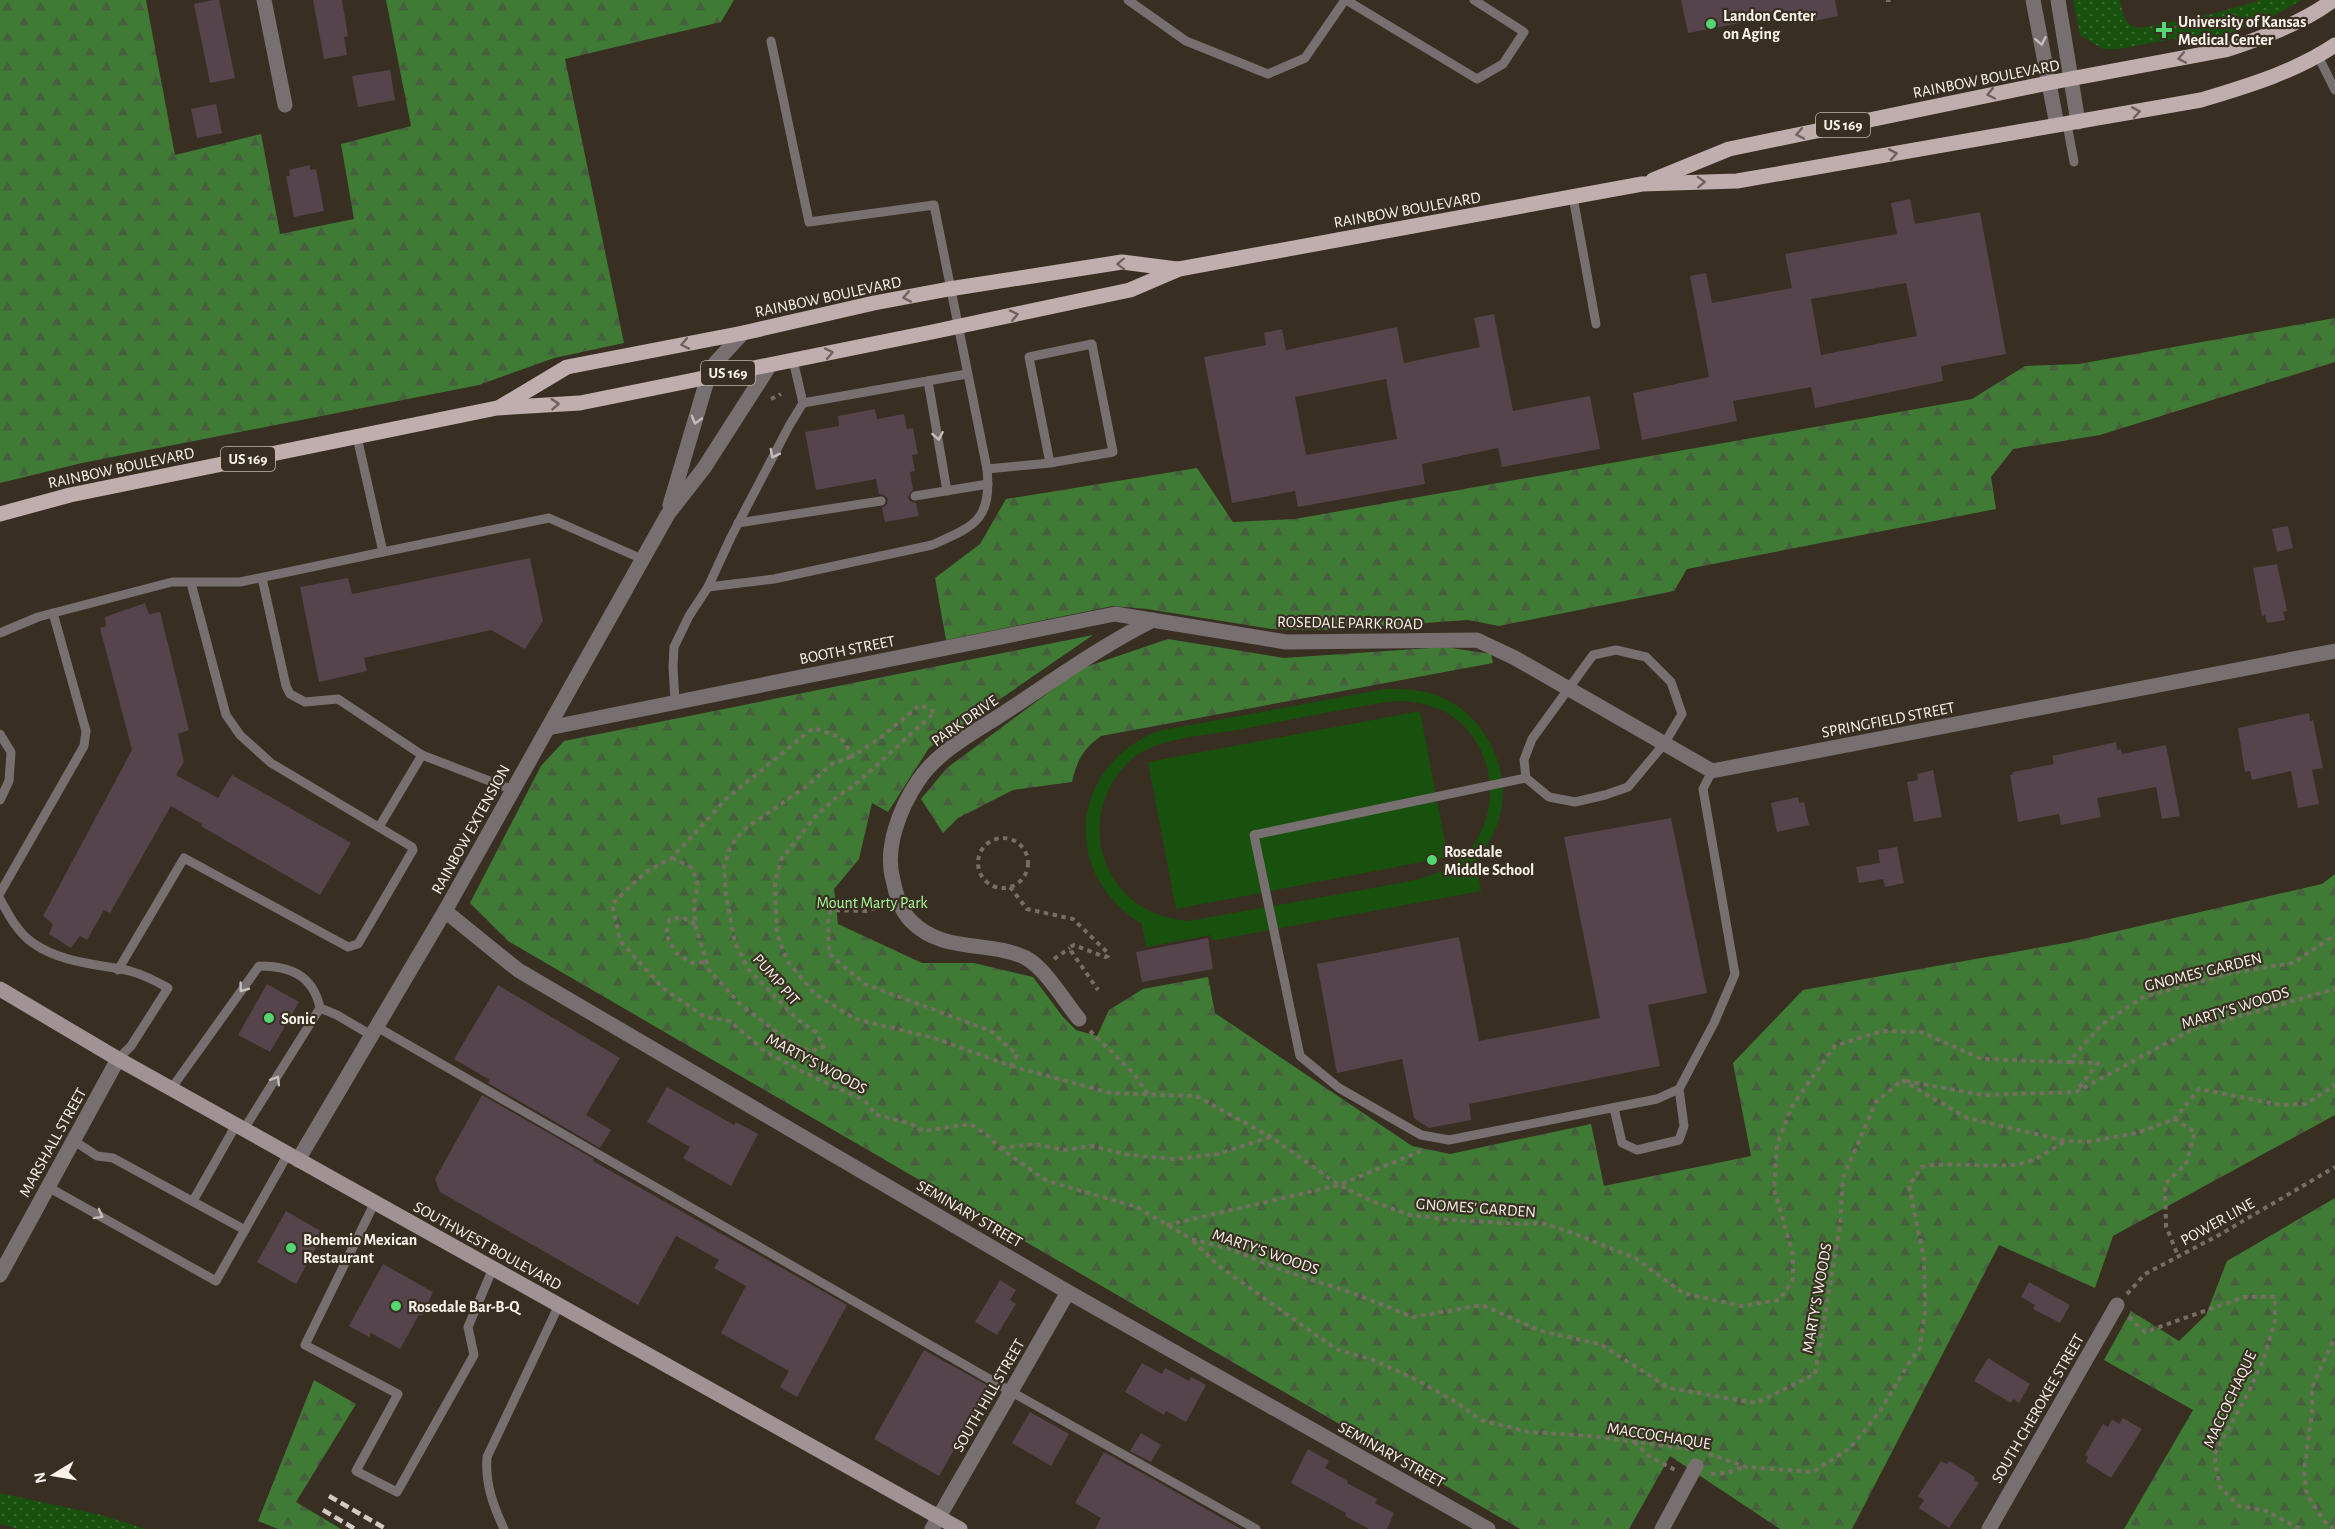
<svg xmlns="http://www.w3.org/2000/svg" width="2335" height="1529" font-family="'Alegreya Sans',sans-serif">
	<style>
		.grass { fill: url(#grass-dots) }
		.forest { fill: url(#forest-firs) }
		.garden { fill: #18500d; fill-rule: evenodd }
		.building { fill: #55444b; fill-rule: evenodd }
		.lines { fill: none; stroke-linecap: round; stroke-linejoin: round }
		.path { stroke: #776e63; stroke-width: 4; stroke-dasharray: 4.5 4.5; stroke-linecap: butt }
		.service { stroke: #786f70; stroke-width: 9 }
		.minor { stroke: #786f70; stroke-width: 15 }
		.secondary { stroke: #a19293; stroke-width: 15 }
		.primary { stroke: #c0adae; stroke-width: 15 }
		.rail { stroke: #d3cbc2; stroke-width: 4.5; stroke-dasharray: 9 4.5; stroke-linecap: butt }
		.oneway { stroke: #c6beba }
		.oneway2 { stroke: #6e615a }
		.poi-dot { fill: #54d672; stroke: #382f22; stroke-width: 2 }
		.labels { text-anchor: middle; stroke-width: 4.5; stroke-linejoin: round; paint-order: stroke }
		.shield { fill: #382f22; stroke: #c0b8af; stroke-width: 1.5 }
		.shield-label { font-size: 15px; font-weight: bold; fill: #faf3eb }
		.poi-label { font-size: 16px; font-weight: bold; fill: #faf3eb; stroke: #382f22; text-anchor: start }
		.street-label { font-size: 16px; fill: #faf3eb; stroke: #382f22 }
		.park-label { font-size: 16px; fill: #a7f999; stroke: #382f22 }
	</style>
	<defs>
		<pattern id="grass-dots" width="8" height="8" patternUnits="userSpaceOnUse" patternTransform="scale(1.5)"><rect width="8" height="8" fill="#18500d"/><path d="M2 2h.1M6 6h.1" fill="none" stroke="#3a6a30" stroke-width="1.8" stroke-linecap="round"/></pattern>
		<pattern id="forest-firs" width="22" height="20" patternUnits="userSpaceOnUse" patternTransform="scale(1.5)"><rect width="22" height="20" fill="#3f7b35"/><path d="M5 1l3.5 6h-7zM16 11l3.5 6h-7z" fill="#46603e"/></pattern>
	</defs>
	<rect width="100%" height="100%" fill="#382f22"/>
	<g class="grass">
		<path d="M2073,0H2120C2123,14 2125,27 2141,28L2212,14L2261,0H2302L2269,18L2221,37H2183L2119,49H2103L2080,35Z"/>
		<path d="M0,1493L101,1515L146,1529H18L0,1524Z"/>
	</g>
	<g class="forest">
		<path d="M0,0H146L175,155L261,134L280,234L354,219L341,144L411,126L386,0H734L721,22L565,59L624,343L554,358L479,385L82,463L0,483Z"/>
		<path d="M2335,318V362L2100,435L2013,449L1991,477L1996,509L1687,569L1674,591L1499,626L1468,620L1324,630L1272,629L1147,609L1113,606L946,640L935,578L980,544L1006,499L1197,468L1233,522L1295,519L1972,399L2025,366L2079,364Z"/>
		<path d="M1093,635L929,748L888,812L872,803L859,859L834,889L838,924L922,963H974L1033,977L1063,1017L1076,1030L1097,1036L1109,1010L1143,989L1208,977L1215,1013L1412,1146L1450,1154L1591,1124L1604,1186L1751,1156L1733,1063L1803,990L2070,942L2322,884L2335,874V1115L2113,1236L2095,1288L1999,1245L1852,1529H1780L1670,1456L1629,1529H1520L508,941L470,903L541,766L564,741Z"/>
		<path d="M1168,639L1284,658L1445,647L1491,654L1493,663L1101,736C1083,749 1077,760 1072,782L1013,790L958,818L943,833L921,799L947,768L1080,669Z"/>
		<path d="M2335,1198V1529H2124L2193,1410L2104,1360L2131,1311L2179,1341L2206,1315L2227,1261Z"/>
		<path d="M314,1380L356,1404L296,1502L341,1529H278L258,1521Z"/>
	</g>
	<g class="garden">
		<path d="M1385,689C1402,689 1419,689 1436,695C1480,711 1508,759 1502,806C1499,827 1489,844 1476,860L1481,891L1216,940H1213L1211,935L1146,947L1142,924C1060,874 1069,767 1158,731ZM1404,701C1421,703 1437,706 1452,716C1502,751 1503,830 1453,865C1439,874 1422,878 1406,882L1189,921C1153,918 1122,901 1107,866C1091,829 1102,784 1133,758C1157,738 1207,735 1238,730C1287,720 1336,711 1386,702Z"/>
		<path d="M1420,711L1448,857L1176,909L1148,762Z"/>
	</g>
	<g class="building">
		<path d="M213,0H219L235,78L210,83L194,4Z"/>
		<path d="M313,0H342L348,36L344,37L347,55L324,59Z"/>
		<path d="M1681,0H1835L1838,16L1806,23L1804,11L1688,33Z"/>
		<path d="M390,70L395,100L358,107L352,76Z"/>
		<path d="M216,104L222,133L197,138L191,109Z"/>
		<path d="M310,165V170L316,169L324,211L294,217L286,176H290L289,170Z"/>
		<path d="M1910,199L1915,224L1980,212L2006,354L1941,366L1943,381L1815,408L1811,387L1733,401L1737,421L1642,440L1633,393L1709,377L1690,276L1706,273L1712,303L1792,288L1785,254L1897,234L1891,203ZM1906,283L1917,336L1821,355L1811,299Z"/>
		<path d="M1494,314L1513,411L1590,396L1600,449L1502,467L1498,448L1422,464L1425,484L1298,507L1295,491L1232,503L1204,357L1266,345L1264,333L1282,329L1286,350L1397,327L1404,363L1480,347L1474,318ZM1386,379L1397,439L1306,455L1295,397Z"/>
		<path d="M875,409L877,419L904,414L907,429L913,428L918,454L912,455L915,471L910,472L913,489L908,497L910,501L916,503L919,516L885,522L882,508L887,504L888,499L884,495L879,494L876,479L816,490L805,432L839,426L838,416Z"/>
		<path d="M2288,526L2293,548L2277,552L2272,529Z"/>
		<path d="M530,558L543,621L525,649L491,630L364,658L367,671L319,682L300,587L348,578L352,594Z"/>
		<path d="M2277,564L2287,611L2283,612L2285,620L2267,623L2265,615L2262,616L2253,568Z"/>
		<path d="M145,603L149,614L160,612L189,730L178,734L184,762L176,775L218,798L232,775L351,843L320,895L201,826L202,824L171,806L110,913L104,910L87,940L80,936L71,948L49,934L53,924L43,916L132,750L100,628L106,626L105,617Z"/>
		<path d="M2309,713L2310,721L2313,720L2323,768L2312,770L2319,804L2298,808L2291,771L2252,780L2250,771L2245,772L2238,728Z"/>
		<path d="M2116,742L2117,750L2121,749L2122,754L2166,745L2180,816L2162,819L2156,787L2097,798L2101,817L2061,825L2059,814L2018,822L2010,775L2013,774V772L2054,764L2052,756Z"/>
		<path d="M1933,770L1942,817L1914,822L1907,782L1918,780L1917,774Z"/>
		<path d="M1798,797L1799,803L1804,802L1809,825L1777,832L1771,803Z"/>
		<path d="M1671,818L1707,993L1648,1005L1660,1066L1469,1104L1471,1120L1429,1128L1414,1118L1402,1059L1337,1073L1317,964L1459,937L1479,1041L1600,1018L1564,837Z"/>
		<path d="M1897,847L1904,883L1885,887L1883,879L1859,883L1856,867L1880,863L1878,850Z"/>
		<path d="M1208,938L1213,969L1142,982L1136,952Z"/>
		<path d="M267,984L299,1002L270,1052L238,1035Z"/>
		<path d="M498,985L620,1058L586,1115L611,1130L600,1148L488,1083L490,1080L454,1059Z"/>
		<path d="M667,1087L734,1125L736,1122L758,1134L731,1186L683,1158L690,1147L647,1122Z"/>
		<path d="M482,1095L594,1159L593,1161L847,1305L797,1397L780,1387L789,1371L721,1333L746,1286L714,1268L719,1260L676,1236L638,1305L440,1192L435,1179Z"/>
		<path d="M286,1211L324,1233L296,1284L257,1262Z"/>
		<path d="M383,1264L433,1292L422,1316L419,1315L400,1349L371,1333L369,1337L349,1326Z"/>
		<path d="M1000,1280L1016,1290L1010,1300L1016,1304L997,1335L975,1322Z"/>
		<path d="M2029,1282L2070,1305L2060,1323L2033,1309L2035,1305L2021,1297Z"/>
		<path d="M924,1350L990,1387L939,1476L874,1439Z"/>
		<path d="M1988,1358L2030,1384L2019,1403L2013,1399L2011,1403L1974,1381Z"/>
		<path d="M1142,1363L1162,1374L1165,1368L1189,1381L1191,1377L1206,1385L1186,1422L1166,1411L1164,1415L1125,1392Z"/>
		<path d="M1030,1412L1069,1434L1051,1466L1012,1443Z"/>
		<path d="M2123,1418L2142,1429L2111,1478L2086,1462L2088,1457L2085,1455L2103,1424L2108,1427L2112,1419L2119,1424Z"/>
		<path d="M1141,1433L1161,1445L1151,1462L1130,1451Z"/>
		<path d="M1308,1449L1329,1461L1325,1468L1348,1481L1347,1483L1377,1499L1375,1503L1394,1513L1387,1529H1369L1345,1516L1346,1513L1291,1483Z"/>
		<path d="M1104,1452L1144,1474L1241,1529H1095L1101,1518L1075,1503Z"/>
		<path d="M1941,1461L1947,1464L1949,1461L1975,1477L1974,1480L1979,1483L1949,1528L1919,1508L1924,1500L1918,1496Z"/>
	</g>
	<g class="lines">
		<g class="path">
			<path d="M1886,0H1895"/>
			<path d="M771,399L781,394"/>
			<circle cx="1003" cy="863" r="25"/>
			<path d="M672,858L692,868L698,885L694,903L695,924L709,970L742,1006L795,1045L812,1051L823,1047L817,1033L797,1019L748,969L735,943L726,895L724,866L731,845L746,828L807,786L832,764L853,756"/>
			<path d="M1010,887L1027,909L1073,919L1107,952L1108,956L1105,957L1074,945L1070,947L1071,951L1098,990"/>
			<path d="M884,905L866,911L831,910L828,922L829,954L865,984L991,1031L1017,1055L1011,1066L934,1038L855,1019L815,994L788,962L777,935L775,883L781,860L813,819L833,800L856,784L935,712L920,705L880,738L853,756L840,737L813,728L725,800L672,858L646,872L612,904L620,941L663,988L705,1017L730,1021L763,1050L805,1073L864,1100L876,1115L910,1123L923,1131L970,1124L986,1134L1000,1148L1047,1181L1137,1207L1191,1239L1233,1250L1282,1270L1355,1294L1413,1317L1482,1305L1541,1331L1600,1344L1669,1388L1756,1403L1815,1374L1840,1226L1843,1178L1876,1102L1902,1080"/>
			<path d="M695,924L682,917L669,920L666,934L676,953L692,963L706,962"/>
			<path d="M1054,959L1070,948"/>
			<path d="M1090,1031L1134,1074L1148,1094"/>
			<path d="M2070,1062L2098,1063L2078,1089"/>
			<path d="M1011,1066L1111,1093L1196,1096L1271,1137L1339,1185L1374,1202L1410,1215L1453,1220L1521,1224L1542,1223L1570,1232L1635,1258L1683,1293L1741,1306L1779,1300L1793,1280V1254L1774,1189L1777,1145L1792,1106L1835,1046L1882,1031L1921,1032L1982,1059L2069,1062L2101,1025L2143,997L2231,973L2293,963L2335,935"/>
			<path d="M1902,1080L1967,1118L2066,1141L2087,1142L2137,1133L2174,1119L2199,1089L2281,1105L2306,1104L2335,1085"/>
			<path d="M1906,1081L1983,1095L2076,1092L2193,1029L2335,989"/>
			<path d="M2174,1119L2195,1132L2186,1164L2165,1184L2166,1226L2178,1256"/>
			<path d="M1001,1148L1034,1144L1064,1150L1091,1146L1129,1155L1174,1159L1218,1154L1270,1137"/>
			<path d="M1167,1225L1339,1185L1421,1151"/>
			<path d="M1193,1241L1220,1267L1336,1349L1373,1360L1417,1380L1454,1401L1481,1420L1528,1432L1591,1436L1690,1449"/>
			<path d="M2127,1294L2145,1274L2219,1235L2335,1167"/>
			<path d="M2129,1317L2145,1332L2244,1297H2275V1321L2264,1358L2248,1393L2214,1455L2220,1487L2239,1506L2266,1511L2300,1529"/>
			<path d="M1634,1442L1649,1456L1675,1470"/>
			<path d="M1709,1454L1746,1467L1813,1472L1850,1448L1878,1414L1909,1363L1920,1348L1925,1312L1924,1259L1909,1186L1921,1167C1955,1160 1989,1170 2024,1163C2038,1159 2053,1148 2066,1141"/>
			<path d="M1711,1474L1726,1473L1745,1467"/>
			<path d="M2334,1529L2324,1521L2307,1495L2304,1472L2312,1411V1387L2335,1337"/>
		</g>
		<g class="service">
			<path d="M1128,0L1186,41L1268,74L1305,58L1345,0"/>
			<path d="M1346,0L1477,79L1503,64L1524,32L1474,0"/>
			<path d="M2318,56L2335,90"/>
			<path d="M2067,124L2074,162"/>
			<path d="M1573,197L1596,324"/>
			<path d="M928,381L947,491"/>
			<path d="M803,403L967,374"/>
			<path d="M357,437L383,552L549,518L642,559"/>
			<path d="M987,469L1050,463L1113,452L1092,344L1029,357L1050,463"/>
			<path d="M915,496L988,484"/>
			<path d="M738,523L881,501"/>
			<path d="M262,578L286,686L290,694L305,702L338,699L422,755L379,827"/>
			<path d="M708,587L774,579L932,545C974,526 992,521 987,469L934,205L809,222L771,41"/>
			<path d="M0,633L38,617L172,582H240L383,552"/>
			<path d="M1616,650L1646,657L1671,682L1682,714L1664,744L1628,787L1605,795L1575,802L1549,797L1526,778L1524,760L1532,739L1593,655Z"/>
			<path d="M675,702L673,667L674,647L689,616L708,587L731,537L789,426L803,403L793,360"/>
			<path d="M0,734L11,752L9,781L0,800"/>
			<path d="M422,755L513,790"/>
			<path d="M1526,778L1254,835L1300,1056L1339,1088L1421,1135L1449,1140L1657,1099L1679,1089L1714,1023L1735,974L1703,789L1712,771"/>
			<path d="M0,893L84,746L86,731L53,613"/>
			<path d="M0,899C8,914 18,933 33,943C61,963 98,964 130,971C144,975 156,981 168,988L131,1046L118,1059"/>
			<path d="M118,970L184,858L348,947L358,944L413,850L412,847L271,763L240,735L226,715L191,583"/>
			<path d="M320,1008L337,1015L371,1035"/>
			<path d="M377,1027L1010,1391L1256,1529"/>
			<path d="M171,1089L259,966C290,966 313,975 320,1008L244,1129"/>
			<path d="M1614,1108L1622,1143L1637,1150L1679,1140L1684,1126L1679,1089"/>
			<path d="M73,1140L97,1156L113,1158L245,1230"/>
			<path d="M48,1187L216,1281L288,1154"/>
			<path d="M193,1201L236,1125"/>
			<path d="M375,1202L305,1345L398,1394L356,1471L397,1492L474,1355L468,1327L493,1268"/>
			<path d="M504,1529C493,1505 485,1484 487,1457L559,1305"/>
		</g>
		<g class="minor">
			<path d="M264,0L285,105"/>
			<path d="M2033,0L2057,125"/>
			<path d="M2058,0L2078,122"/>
			<path d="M670,505L708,377L716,362L743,333"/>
			<path d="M548,728L1115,614L1286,642L1477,640L1515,658L1712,771L2335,651"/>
			<path d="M445,911L518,970L1068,1292L1488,1529"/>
			<path d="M1079,1019C1065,1002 1045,968 1026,958C990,940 943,954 911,921C900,910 896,894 893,880C884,848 900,808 918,781C939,749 979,730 1010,709C1057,678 1103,645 1153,620"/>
			<path d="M298,1160L445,911L668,514L704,468L770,365"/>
			<path d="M0,1275L118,1059"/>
			<path d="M932,1529L1068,1292"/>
			<path d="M1662,1529L1696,1466"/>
			<path d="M1989,1529L2117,1305"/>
		</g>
		<path class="secondary" d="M0,989L118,1059L960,1529"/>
		<g class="primary">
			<path d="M1653,180L1729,149L2048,83L2225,50C2258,40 2306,21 2333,0"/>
			<path d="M500,407L567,367L743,333L874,303L949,289L1122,262L1177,269"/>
			<path d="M0,514L70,495L497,408L580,403L932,332L1130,290L1179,269L1642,184L1737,181L2201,100C2247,86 2295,72 2335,45"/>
		</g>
		<g class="rail">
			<path d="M329,1496L386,1529"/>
			<path d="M323,1510L355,1529"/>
		</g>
	</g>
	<defs><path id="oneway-chevron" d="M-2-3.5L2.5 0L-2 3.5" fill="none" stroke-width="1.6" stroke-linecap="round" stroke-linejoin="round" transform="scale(1.5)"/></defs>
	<g class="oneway">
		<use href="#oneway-chevron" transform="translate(2041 41) rotate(79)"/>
		<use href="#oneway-chevron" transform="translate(696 420) rotate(106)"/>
		<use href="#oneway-chevron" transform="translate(938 436) rotate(80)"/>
		<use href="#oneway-chevron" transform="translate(774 454) rotate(117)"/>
		<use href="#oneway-chevron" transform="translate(243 988) rotate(127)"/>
		<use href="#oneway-chevron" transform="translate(276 1080) rotate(-58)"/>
		<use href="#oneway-chevron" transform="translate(99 1215) rotate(29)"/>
	</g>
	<g class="oneway2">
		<use href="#oneway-chevron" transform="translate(2182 58) rotate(169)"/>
		<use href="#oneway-chevron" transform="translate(1991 94) rotate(168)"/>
		<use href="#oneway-chevron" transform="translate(2136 112) rotate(-10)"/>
		<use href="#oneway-chevron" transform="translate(1800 134) rotate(168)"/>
		<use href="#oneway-chevron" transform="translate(1893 154) rotate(-10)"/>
		<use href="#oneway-chevron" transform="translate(1701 182) rotate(-2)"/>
		<use href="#oneway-chevron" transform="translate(1121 264) rotate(178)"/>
		<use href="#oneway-chevron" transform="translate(907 297) rotate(169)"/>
		<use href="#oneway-chevron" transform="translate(1014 315) rotate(-12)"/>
		<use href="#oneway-chevron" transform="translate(685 344) rotate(169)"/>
		<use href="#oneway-chevron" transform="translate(829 353) rotate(-11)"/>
		<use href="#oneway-chevron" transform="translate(555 404) rotate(-4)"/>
	</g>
	<g class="poi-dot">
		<circle cx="1711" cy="24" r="6"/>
		<path d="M2161 21h6v6h6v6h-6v6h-6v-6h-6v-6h6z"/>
		<circle cx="1432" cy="860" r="6"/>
		<circle cx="269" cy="1018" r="6"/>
		<circle cx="291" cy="1248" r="6"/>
		<circle cx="396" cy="1306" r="6"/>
	</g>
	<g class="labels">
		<g class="shield">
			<rect x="1816" y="113" width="54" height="24" rx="4.5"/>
			<rect x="701" y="361" width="54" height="24" rx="4.5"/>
			<rect x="221" y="447" width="54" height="24" rx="4.5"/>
		</g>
		<g class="shield-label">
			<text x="1843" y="130">US 169</text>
			<text x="728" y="378">US 169</text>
			<text x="248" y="464">US 169</text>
		</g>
		<g class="poi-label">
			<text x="1723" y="21">Landon Center<tspan x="1723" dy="18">on Aging</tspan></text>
			<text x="2178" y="27">University of Kansas<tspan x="2178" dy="18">Medical Center</tspan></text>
			<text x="1444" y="857">Rosedale<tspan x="1444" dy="18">Middle School</tspan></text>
			<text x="281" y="1024">Sonic</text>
			<text x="303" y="1245">Bohemio Mexican<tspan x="303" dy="18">Restaurant</tspan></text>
			<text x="408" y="1312">Rosedale Bar-B-Q</text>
		</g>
		<g class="street-label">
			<text transform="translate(1986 78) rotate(-11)" y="6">RAINBOW BOULEVARD</text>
			<text transform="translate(1407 209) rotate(-10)" y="6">RAINBOW BOULEVARD</text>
			<text transform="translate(828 296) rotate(-12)" y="6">RAINBOW BOULEVARD</text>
			<text transform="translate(121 467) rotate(-12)" y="6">RAINBOW BOULEVARD</text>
			<text transform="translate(1350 622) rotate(1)" y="6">ROSEDALE PARK ROAD</text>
			<text transform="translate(847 649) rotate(-11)" y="6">BOOTH STREET</text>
			<text transform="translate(1888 719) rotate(-11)" y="6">SPRINGFIELD STREET</text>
			<text transform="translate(964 720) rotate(-35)" y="6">PARK DRIVE</text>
			<text transform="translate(470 829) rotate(-61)" y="6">RAINBOW EXTENSION</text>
			<text transform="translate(2203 971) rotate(-14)" y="6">GNOMES' GARDEN</text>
			<text transform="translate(777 979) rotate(49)" y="6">PUMP PIT</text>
			<text transform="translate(2235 1007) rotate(-17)" y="6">MARTY'S WOODS</text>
			<text transform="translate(817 1063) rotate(28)" y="6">MARTY'S WOODS</text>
			<text transform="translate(52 1142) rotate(-61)" y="6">MARSHALL STREET</text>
			<text transform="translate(1476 1207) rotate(4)" y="6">GNOMES' GARDEN</text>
			<text transform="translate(970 1213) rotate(30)" y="6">SEMINARY STREET</text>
			<text transform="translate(2217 1221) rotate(-29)" y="6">POWER LINE</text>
			<text transform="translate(488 1245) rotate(29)" y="6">SOUTHWEST BOULEVARD</text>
			<text transform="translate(1266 1251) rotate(19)" y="6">MARTY'S WOODS</text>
			<text transform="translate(1816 1298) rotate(-80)" y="6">MARTY'S WOODS</text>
			<text transform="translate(988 1395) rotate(-60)" y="6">SOUTH HILL STREET</text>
			<text transform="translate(2229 1399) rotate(-65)" y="6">MACCOCHAQUE</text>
			<text transform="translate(2037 1408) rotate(-60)" y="6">SOUTH CHEROKEE STREET</text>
			<text transform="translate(1659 1435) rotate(9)" y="6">MACCOCHAQUE</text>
			<text transform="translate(1392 1454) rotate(29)" y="6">SEMINARY STREET</text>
		</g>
		<g class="park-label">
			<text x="872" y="908">Mount Marty Park</text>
		</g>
	</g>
	<g transform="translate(54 1475) rotate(259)" stroke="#382f22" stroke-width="4.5" paint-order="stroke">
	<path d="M0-4.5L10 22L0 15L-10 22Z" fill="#faf3eb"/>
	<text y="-9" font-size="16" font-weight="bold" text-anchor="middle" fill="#faf3eb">N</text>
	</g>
</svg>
